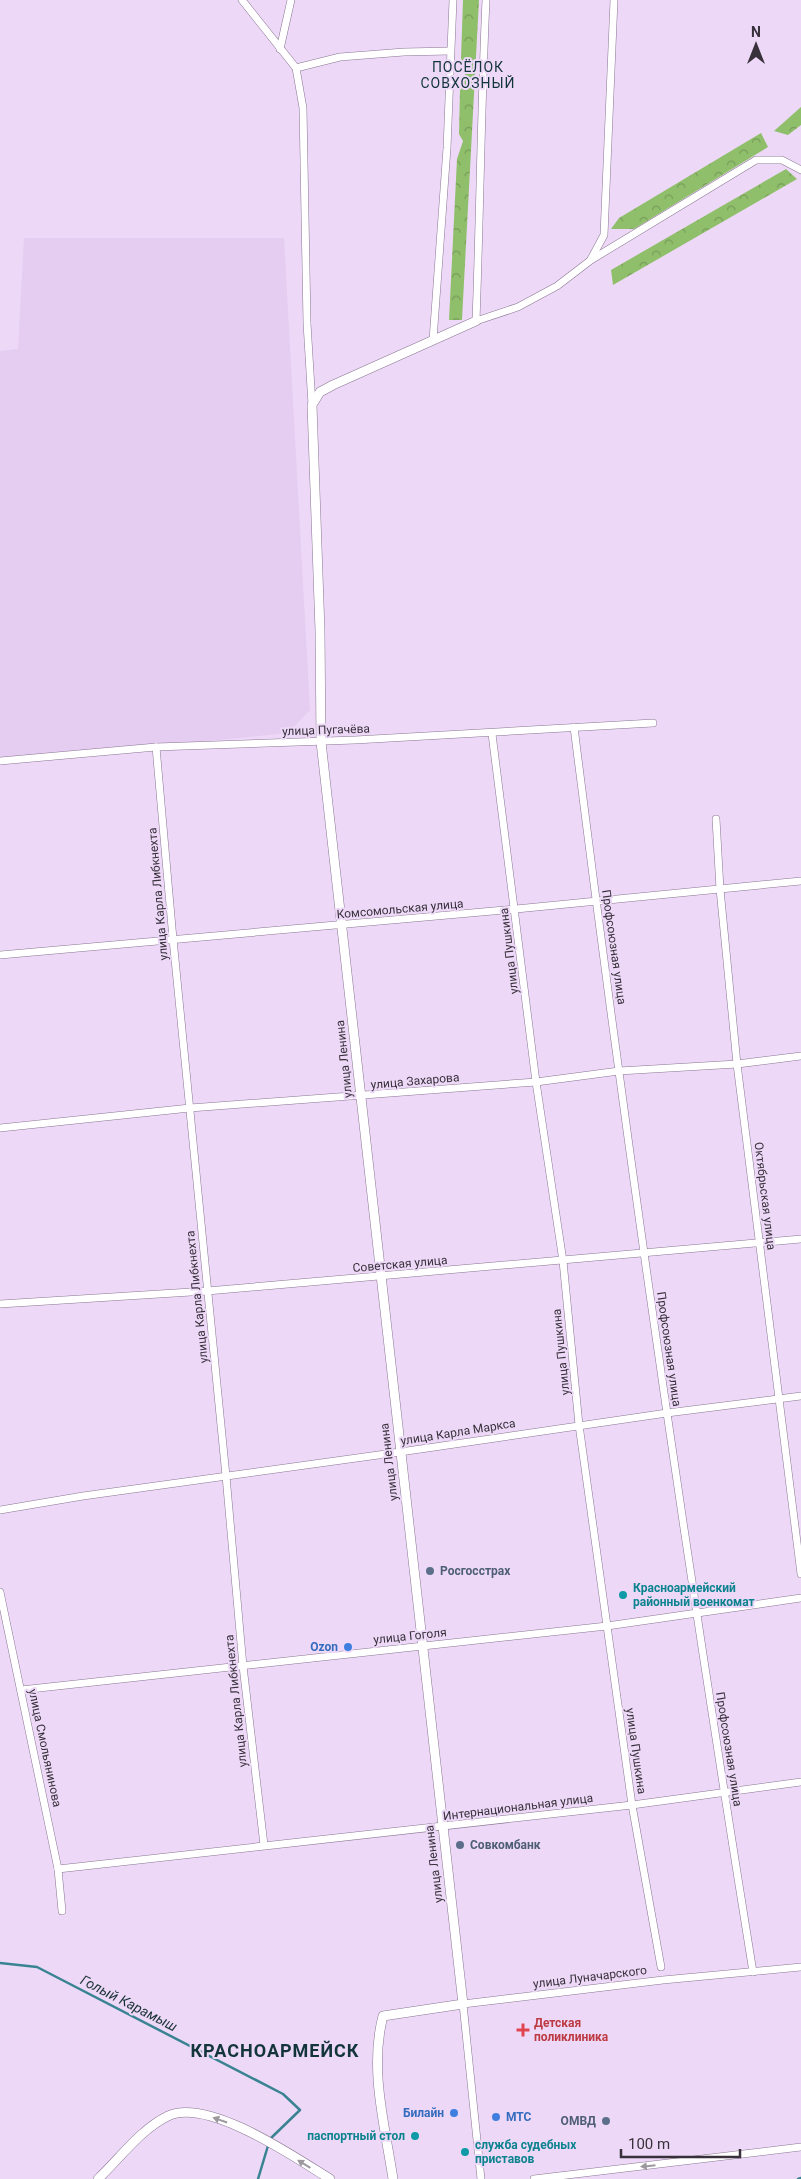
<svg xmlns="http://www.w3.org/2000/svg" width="801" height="2179" font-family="Roboto,sans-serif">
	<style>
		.built { fill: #e5ccf1 }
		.forest { fill: url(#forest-crowns) }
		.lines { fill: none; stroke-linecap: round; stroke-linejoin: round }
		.stream { stroke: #398392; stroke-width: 2.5 }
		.minor-casing { stroke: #897692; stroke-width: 8 }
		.tertiary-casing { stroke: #897692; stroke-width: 10 }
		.minor { stroke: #fff; stroke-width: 7 }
		.tertiary { stroke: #fff; stroke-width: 9 }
		.oneway { fill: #9c989d }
		.service-dot { fill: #5c6f8a; stroke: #edd9f7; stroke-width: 2 }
		.culture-dot { fill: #0f9aa8; stroke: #edd9f7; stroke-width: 2 }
		.shop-dot { fill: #3f7fe0; stroke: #edd9f7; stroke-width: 2 }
		.health-dot { fill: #e0444e; stroke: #edd9f7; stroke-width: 2 }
		.labels { text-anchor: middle; stroke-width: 4; stroke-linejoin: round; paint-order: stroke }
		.street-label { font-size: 12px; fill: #38303b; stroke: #edd9f7 }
		.service-label { font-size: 12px; font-weight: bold; fill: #4e5e75; stroke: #edd9f7; text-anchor: start }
		.culture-label { font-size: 12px; font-weight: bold; fill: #0d838f; stroke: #edd9f7; text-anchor: start }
		.shop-label { font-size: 12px; font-weight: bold; fill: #366cbe; stroke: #edd9f7; text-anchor: end }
		.health-label { font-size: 12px; font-weight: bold; fill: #be3a42; stroke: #edd9f7; text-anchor: start }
		.neighbourhood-label { font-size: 14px; letter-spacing: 1px; fill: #13343b; stroke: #edd9f7 }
		.water-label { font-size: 14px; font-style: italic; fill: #1b3337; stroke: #edd9f7 }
		.district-label { font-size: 18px; font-weight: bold; letter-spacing: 1px; fill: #13343b; stroke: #edd9f7 }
	</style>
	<defs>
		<pattern id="forest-crowns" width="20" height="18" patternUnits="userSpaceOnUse" patternTransform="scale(1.25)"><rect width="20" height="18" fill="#8fbf6b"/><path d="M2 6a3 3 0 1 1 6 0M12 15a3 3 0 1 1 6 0" fill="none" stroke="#769c59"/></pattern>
	</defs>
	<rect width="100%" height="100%" fill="#edd9f7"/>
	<path class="built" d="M24,238H284L310,710L288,733L0,763V351L18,349Z"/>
	<g class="forest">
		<path d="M463,0H479L462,320H449L457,159L463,141L459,134L460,89L466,72L461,58Z"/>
		<path d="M801,107V125L788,135L774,131Z"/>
		<path d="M761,133L768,147L634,229H611L619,218Z"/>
		<path d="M786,169L797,179L613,285L611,270Z"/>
	</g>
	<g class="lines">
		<g class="stream">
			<path d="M0,1963L37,1967L283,2094L300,2110L270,2139L258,2179"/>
			<path d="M798,2179L801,2178"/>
		</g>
		<defs>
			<g id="minor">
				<path d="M242,0L296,68L303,108L307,323L312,405"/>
				<path d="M486,0C481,107 480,214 476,321L518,307L557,286L591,260L756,160H782L801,170"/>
				<path d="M280,49L291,0"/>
				<path d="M296,68L340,57L404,52L450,51"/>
				<path d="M591,259L604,235L614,0"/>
				<path d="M433,340L447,148L453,0"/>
				<path d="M574,727C626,1143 686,1558 753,1972"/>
				<path d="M492,734L536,1082L563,1261L579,1425L632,1805L661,1967"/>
				<path d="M156,747L173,939L226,1476L243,1666L264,1845"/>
				<path d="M0,761L156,747L355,740L653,723"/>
				<path d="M716,819L720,889L737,1064L801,1574"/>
				<path d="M0,955L516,909L801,881"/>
				<path d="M0,1128L190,1108L536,1082L619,1071L737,1064L801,1056"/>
				<path d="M0,1304L207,1291L801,1239"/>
				<path d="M0,1510L83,1496L400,1452L667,1413L801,1396"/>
				<path d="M0,1592L58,1869L62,1911"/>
				<path d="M21,1690L607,1626L801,1598"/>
				<path d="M58,1869L632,1805L801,1782"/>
				<path d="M481,2179L463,2004L663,1980L801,1967"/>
				<path d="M534,2179L801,2147"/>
			</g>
			<g id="tertiary">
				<path d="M98,2179C120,2158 141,2129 168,2116C208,2097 296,2158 330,2179"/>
				<path d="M393,2179C385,2126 369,2069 383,2016L463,2004L321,742L320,631L312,405L320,392L333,385L476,321"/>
			</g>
		</defs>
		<use href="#minor" class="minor-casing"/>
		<use href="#tertiary" class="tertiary-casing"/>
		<use href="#minor" class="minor"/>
		<use href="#tertiary" class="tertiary"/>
	</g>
	<defs><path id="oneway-solid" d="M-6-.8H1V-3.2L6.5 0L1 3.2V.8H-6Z" transform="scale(1.25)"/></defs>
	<g class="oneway">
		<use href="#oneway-solid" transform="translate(220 2120) rotate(-161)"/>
		<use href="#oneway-solid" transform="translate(304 2164) rotate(-149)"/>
		<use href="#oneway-solid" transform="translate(648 2166) rotate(174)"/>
	</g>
	<g class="service-dot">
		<circle cx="430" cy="1571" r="5"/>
		<circle cx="460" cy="1845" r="5"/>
		<circle cx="606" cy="2121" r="5"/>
	</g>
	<g class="culture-dot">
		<circle cx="623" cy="1595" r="5"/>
		<circle cx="415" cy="2136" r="5"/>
		<circle cx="465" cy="2152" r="5"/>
	</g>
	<g class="shop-dot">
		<circle cx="348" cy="1647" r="5"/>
		<circle cx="454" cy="2113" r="5"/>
		<circle cx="496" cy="2117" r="5"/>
	</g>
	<path class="health-dot" d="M520.5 2022.5h5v5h5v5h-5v5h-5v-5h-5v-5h5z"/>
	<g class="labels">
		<g class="street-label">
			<text transform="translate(326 730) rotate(-2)" y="4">улица Пугачёва</text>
			<text transform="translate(158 894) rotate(-95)" y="4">улица Карла Либкнехта</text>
			<text transform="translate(400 909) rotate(-5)" y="4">Комсомольская улица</text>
			<text transform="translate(614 947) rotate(82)" y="4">Профсоюзная улица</text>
			<text transform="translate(509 951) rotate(-97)" y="4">улица Пушкина</text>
			<text transform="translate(344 1059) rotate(-96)" y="4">улица Ленина</text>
			<text transform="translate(415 1081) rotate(-5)" y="4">улица Захарова</text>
			<text transform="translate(765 1196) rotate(83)" y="4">Октябрьская улица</text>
			<text transform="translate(400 1264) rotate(-5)" y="4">Советская улица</text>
			<text transform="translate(197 1297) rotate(-96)" y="4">улица Карла Либкнехта</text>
			<text transform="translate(669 1349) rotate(82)" y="4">Профсоюзная улица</text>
			<text transform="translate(561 1352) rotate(-96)" y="4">улица Пушкина</text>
			<text transform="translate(458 1432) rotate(-9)" y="4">улица Карла Маркса</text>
			<text transform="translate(389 1462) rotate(-97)" y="4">улица Ленина</text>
			<text transform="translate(410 1636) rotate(-6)" y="4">улица Гоголя</text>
			<text transform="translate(236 1701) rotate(-96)" y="4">улица Карла Либкнехта</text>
			<text transform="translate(45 1748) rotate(78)" y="4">улица Смольянинова</text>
			<text transform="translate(729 1749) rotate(81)" y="4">Профсоюзная улица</text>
			<text transform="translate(636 1751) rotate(82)" y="4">улица Пушкина</text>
			<text transform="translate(518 1807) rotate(-7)" y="4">Интернациональная улица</text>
			<text transform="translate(434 1864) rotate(-97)" y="4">улица Ленина</text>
			<text transform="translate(590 1977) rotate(-7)" y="4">улица Луначарского</text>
		</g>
		<g class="service-label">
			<text x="440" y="1575">Росгосстрах</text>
			<text x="470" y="1849">Совкомбанк</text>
			<text x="596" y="2125" text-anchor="end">ОМВД</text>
		</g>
		<g class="culture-label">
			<text x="633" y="1592">Красноармейский<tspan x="633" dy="14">районный военкомат</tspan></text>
			<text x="405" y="2140" text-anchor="end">паспортный стол</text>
			<text x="475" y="2149">служба судебных<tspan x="475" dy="14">приставов</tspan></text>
		</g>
		<g class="shop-label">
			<text x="338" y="1651">Ozon</text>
			<text x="444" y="2117">Билайн</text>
			<text x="506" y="2121" text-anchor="start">МТС</text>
		</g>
		<g class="health-label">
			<text x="534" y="2027">Детская<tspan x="534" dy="14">поликлиника</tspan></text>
		</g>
		<g class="neighbourhood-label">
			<text x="468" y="72">ПОСЁЛОК<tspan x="468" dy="16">СОВХОЗНЫЙ</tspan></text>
		</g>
		<g class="water-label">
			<text transform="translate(129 2003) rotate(27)" y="5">Голый Карамыш</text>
		</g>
		<g class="district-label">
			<text x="275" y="2057">КРАСНОАРМЕЙСК</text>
		</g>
	</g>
	<g transform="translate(756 45)" stroke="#edd9f7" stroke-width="4" paint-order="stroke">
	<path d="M0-4L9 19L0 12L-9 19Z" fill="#38303b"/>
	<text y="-8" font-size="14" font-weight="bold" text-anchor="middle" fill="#38303b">N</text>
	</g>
	<path d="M621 2149v8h119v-8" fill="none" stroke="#38303b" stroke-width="2.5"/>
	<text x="628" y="2149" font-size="15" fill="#38303b" stroke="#edd9f7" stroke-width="4" paint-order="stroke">100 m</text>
</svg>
